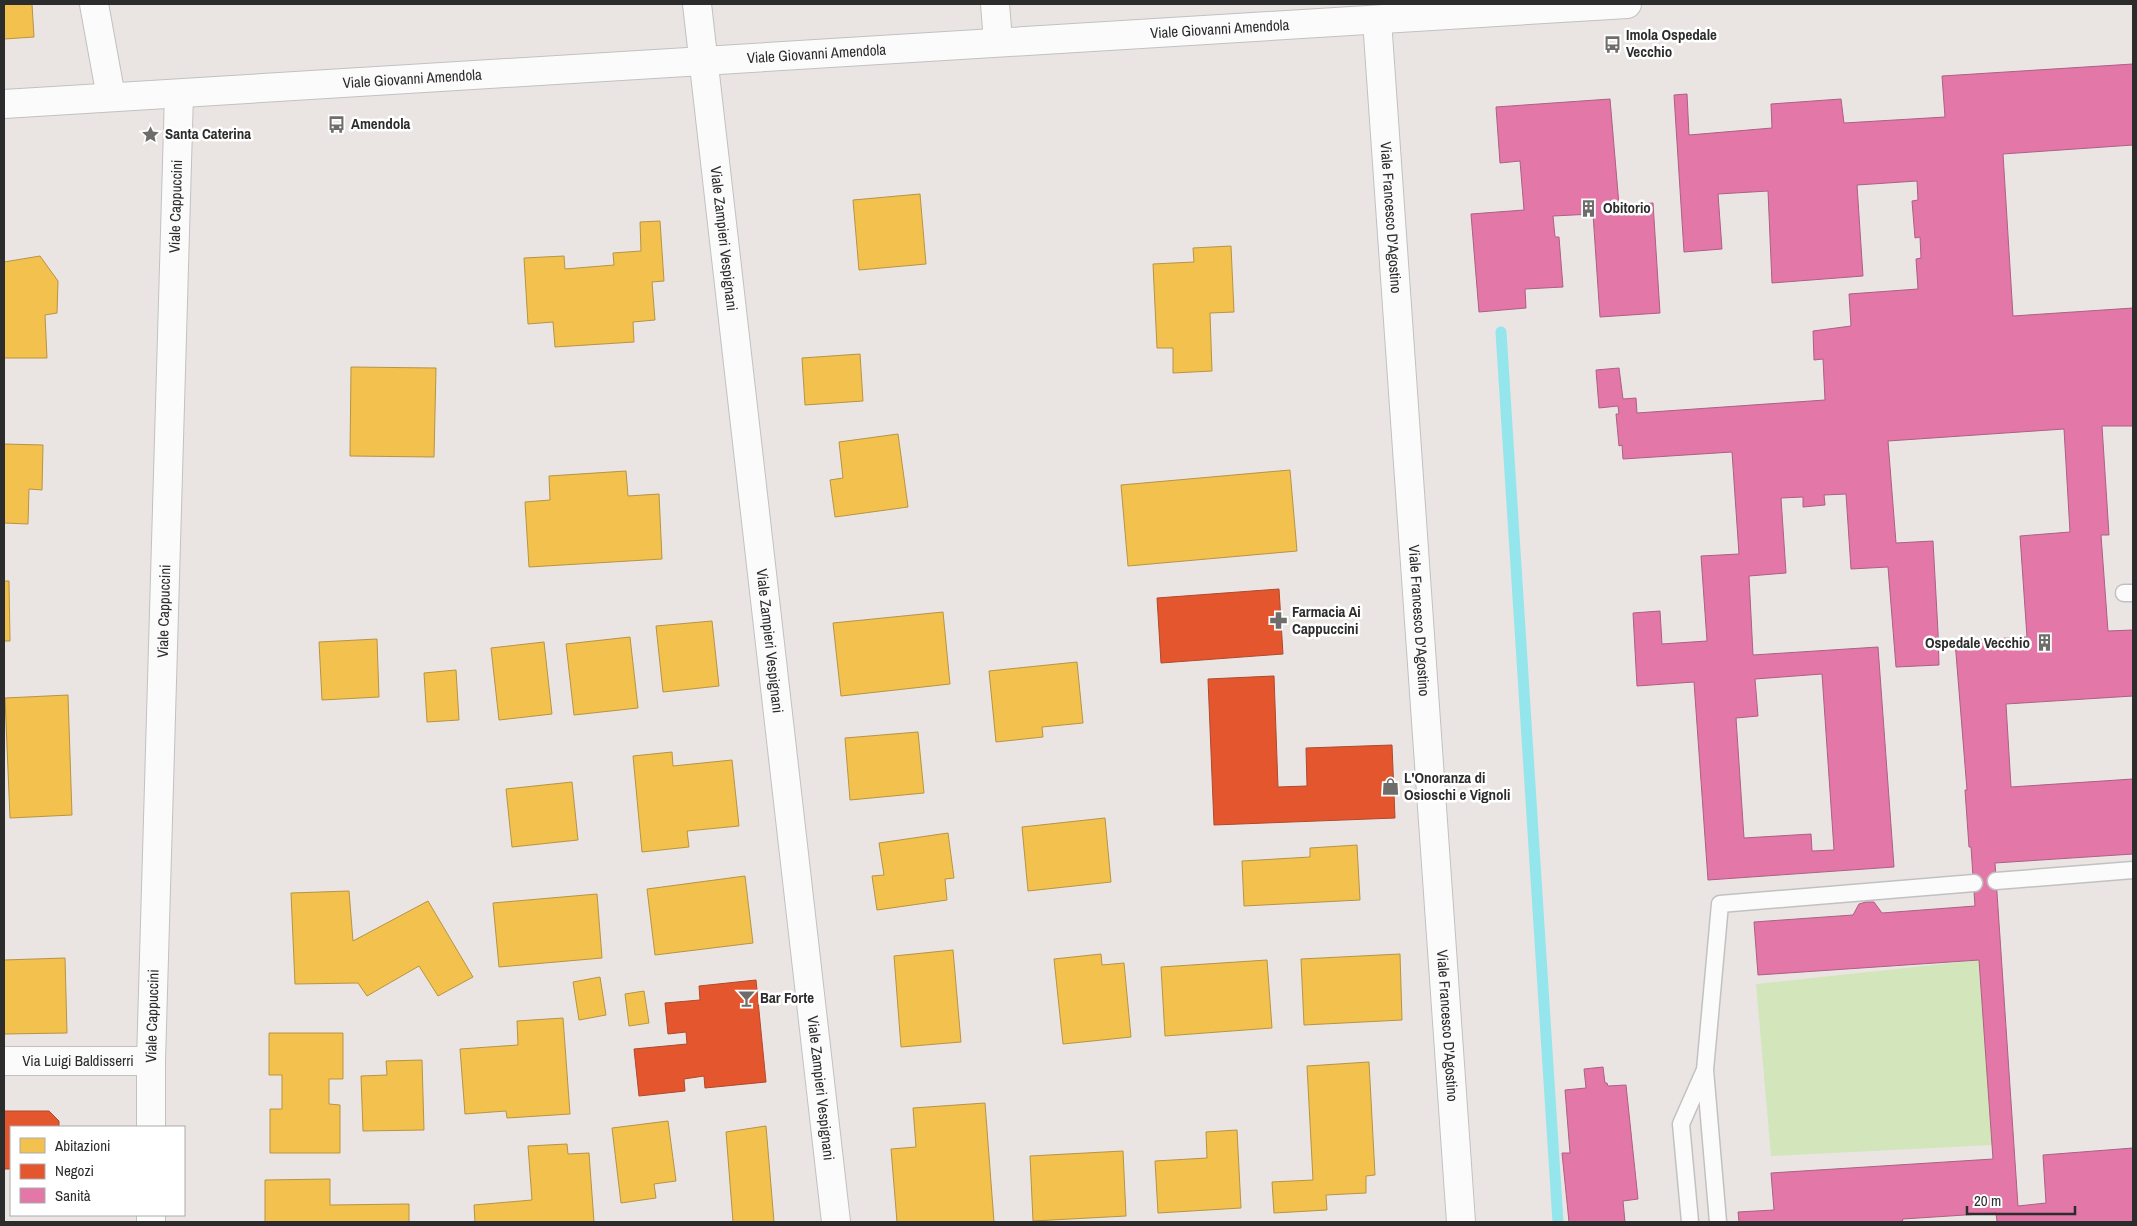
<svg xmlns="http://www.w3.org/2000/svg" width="2137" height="1226" font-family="'Archivo Narrow',sans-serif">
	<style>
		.green { fill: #d3e5ba }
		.homes { fill: #f2c14e; stroke: #b79444 }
		.shops { fill: #e4572e; stroke: #ad4a2d }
		.health { fill: #e377a8; stroke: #ac6083; fill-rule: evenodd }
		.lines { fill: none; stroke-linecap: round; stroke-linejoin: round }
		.stream { stroke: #94e6ec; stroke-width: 11 }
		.service-casing { stroke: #c2c1c1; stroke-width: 19 }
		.minor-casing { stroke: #c2c1c1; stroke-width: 30 }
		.tertiary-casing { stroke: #c2c1c1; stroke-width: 30 }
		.service { stroke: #fcfbfb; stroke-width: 16 }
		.minor { stroke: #fcfbfb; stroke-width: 28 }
		.tertiary { stroke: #fcfbfb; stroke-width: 28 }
		.labels { text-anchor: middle; stroke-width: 5; stroke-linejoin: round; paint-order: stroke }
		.street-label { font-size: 15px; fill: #2c2c2c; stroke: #fff }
		.poi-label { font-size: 15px; font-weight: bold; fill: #2c2c2c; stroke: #fff; text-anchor: start }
	</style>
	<rect width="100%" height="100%" fill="#eae5e2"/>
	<path class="green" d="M1979,960L1992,1145L1771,1156L1756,984Z"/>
	<g class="homes">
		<path d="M4,4H32L34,37L4,39Z"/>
		<path d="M920,194L926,264L859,270L853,200Z"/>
		<path d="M660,221L664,281L652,282L655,320L633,322L634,342L555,347L553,322L528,324L524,258L564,256L565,269L614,265L613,253L641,251L640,222Z"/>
		<path d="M1231,246L1234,312L1210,313L1212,371L1173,373V348H1157L1153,264L1194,262L1193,248Z"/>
		<path d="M40,256L58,281L57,313L45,315L47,358H4V262Z"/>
		<path d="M860,354L863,401L805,405L802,358Z"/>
		<path d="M351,367L436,368L434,457L350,456Z"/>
		<path d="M898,434L908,507L835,517L830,480L843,478L839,442Z"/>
		<path d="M4,444L43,445L42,490L29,489L28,524L4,523Z"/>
		<path d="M1290,470L1297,551L1128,566L1121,485Z"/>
		<path d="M626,471L628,496L659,494L662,559L529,567L525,502L550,500L549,476Z"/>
		<path d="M4,581H9L10,641H4Z"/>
		<path d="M943,612L950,684L841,696L833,623Z"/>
		<path d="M712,621L719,686L663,692L656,626Z"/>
		<path d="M630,637L638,708L574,715L566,644Z"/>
		<path d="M377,639L379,697L322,700L319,642Z"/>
		<path d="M544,642L552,714L499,720L491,648Z"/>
		<path d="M1077,662L1083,723L1042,727L1043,737L996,742L989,671Z"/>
		<path d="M456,670L459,720L427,722L424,673Z"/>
		<path d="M68,695L72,815L10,818L5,698Z"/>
		<path d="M918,732L924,793L850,800L845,738Z"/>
		<path d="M672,752L673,766L732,760L739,826L687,831L689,847L642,852L633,756Z"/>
		<path d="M572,782L578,840L512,847L506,789Z"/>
		<path d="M1105,818L1111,882L1028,891L1022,827Z"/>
		<path d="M948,833L954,878L945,879L947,900L877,910L872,876L884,875L879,843Z"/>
		<path d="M1357,845L1360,900L1244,906L1242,861L1310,857V848Z"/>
		<path d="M745,876L753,943L655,955L647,889Z"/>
		<path d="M349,891L353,941L428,901L473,977L438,996L419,966L367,996L358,983L295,984L291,893Z"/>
		<path d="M597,894L602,958L499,967L493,903Z"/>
		<path d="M953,950L961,1042L901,1047L894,956Z"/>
		<path d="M1101,954L1102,965L1124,963L1131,1037L1063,1044L1054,959Z"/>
		<path d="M1400,954L1402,1020L1304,1025L1301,959Z"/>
		<path d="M65,958L67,1033L4,1034V960Z"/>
		<path d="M1267,960L1272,1028L1165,1036L1161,967Z"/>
		<path d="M600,977L606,1015L579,1020L573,982Z"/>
		<path d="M644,991L649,1023L629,1026L625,994Z"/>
		<path d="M563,1018L570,1114L507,1118L506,1111L465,1114L460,1049L518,1045L517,1021Z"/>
		<path d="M269,1033H343V1079H329V1104L340,1105V1153H270V1109H282V1075H269Z"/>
		<path d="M422,1060L424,1130L363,1131L361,1076L387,1075L386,1061Z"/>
		<path d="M1369,1062L1375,1175L1366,1176V1193L1326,1195L1327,1210L1274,1213L1272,1182L1313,1180L1307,1066Z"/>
		<path d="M985,1103L994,1222H897L891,1149L916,1147L913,1108Z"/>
		<path d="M668,1121L676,1181L654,1184L656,1198L621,1203L612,1128Z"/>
		<path d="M766,1126L774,1222H733L726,1132Z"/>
		<path d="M1237,1130L1241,1208L1158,1213L1155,1161L1207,1158L1206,1132Z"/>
		<path d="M567,1144L568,1154L589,1153L594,1222H475L474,1205L532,1200L528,1146Z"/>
		<path d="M1123,1151L1126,1216L1033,1221L1030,1156Z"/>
		<path d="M330,1179V1205L409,1204V1222H265V1180Z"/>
	</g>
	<g class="shops">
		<path d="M1279,589L1283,654L1161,663L1157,598Z"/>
		<path d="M1274,676L1278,787L1307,786L1306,748L1392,745L1395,818L1214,825L1208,679Z"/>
		<path d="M756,980L766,1082L705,1088L704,1076L684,1079L685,1091L639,1096L634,1049L687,1044L686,1032L668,1034L665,1003L700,1000L699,986Z"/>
		<path d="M4,1111H49L59,1121V1127H11V1169H4Z"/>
	</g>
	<g class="health">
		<path d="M2133,64V145L2003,154L2013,316L2133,308V426H2102L2109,535H2101L2108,631L2133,630V696L2006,704L2011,787L2133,779V854L1995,863L2018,1206L2046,1203L2043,1155L2133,1148V1222H1997L1996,1213L1903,1219L1902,1222H1739L1738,1212L1774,1210L1771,1173L1993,1159L1979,960L1758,975L1754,922L1853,915L1859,904L1866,902H1874L1882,913L1975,906L1971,847H1969L1965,790H1967L1955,641L2027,637L2020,536L2070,532L2064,429L1888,441L1896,543L1933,541L1938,632L1939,665L1896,667L1888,567L1851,569L1846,494L1824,495L1825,505L1803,507V497L1781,498L1786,573L1749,576L1753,655L1878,647L1894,867L1708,880L1694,682L1637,686L1633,613L1660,611L1662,644L1707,641L1701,556L1739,554L1732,452L1623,459L1622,445L1619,446L1616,414H1619L1618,406L1599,408L1596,370L1619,368L1623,399L1636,398L1637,413L1825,400L1823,359L1814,360L1813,331L1851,326L1849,294L1918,289L1916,259L1921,258L1920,237L1915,238L1912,201L1918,200L1917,181L1857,185L1863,276L1772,283L1768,191L1718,194L1722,249L1684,252L1674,95L1687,94L1689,135L1772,128L1771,104L1841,99L1844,123L1945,117L1942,76ZM1822,674L1834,850L1812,851L1811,834L1744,838L1736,718L1758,716L1755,679Z"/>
		<path d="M1610,99L1619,205L1653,203L1660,313L1600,317L1593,214L1553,216L1555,237H1559L1563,287L1525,289L1526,308L1479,312L1471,214L1524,210L1520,161L1500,163L1496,107Z"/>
		<path d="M1603,1067L1605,1083H1607L1608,1086L1626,1085L1638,1199L1623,1201L1625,1222H1569L1562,1153H1570L1565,1090L1586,1088L1584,1069Z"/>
	</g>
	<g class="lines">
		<path class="stream" d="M1501,332L1558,1222"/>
		<defs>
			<g id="service">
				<path d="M2124,593H2133"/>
				<path d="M1996,881L2133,870"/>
				<path d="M1690,1222L1681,1124L1704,1072"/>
				<path d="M1718,1222L1705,1070L1720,904L1974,883"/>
			</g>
			<g id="minor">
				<path d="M94,4L111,97"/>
				<path id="s1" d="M697,4L836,1222"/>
				<path d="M995,4L998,41"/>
				<path id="s2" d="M4,1061H151"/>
				<path id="s3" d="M151,1127V1061L179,94"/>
				<path d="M151,1222V1215"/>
			</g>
			<g id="tertiary">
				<path id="s4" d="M1377,20L1461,1222"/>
				<path id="s5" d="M4,104L1627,4"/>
			</g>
		</defs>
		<use href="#service" class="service-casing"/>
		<use href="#minor" class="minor-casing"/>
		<use href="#tertiary" class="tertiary-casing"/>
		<use href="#service" class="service"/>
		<use href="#minor" class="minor"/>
		<use href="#tertiary" class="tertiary"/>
	</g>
	<defs>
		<symbol id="bus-bare" viewBox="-9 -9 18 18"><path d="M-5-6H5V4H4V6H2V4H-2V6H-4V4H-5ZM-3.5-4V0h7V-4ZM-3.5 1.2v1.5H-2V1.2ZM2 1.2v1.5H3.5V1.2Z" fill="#6e6d6c" stroke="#fff" stroke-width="2.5" paint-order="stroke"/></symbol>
		<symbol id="sight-bare" viewBox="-9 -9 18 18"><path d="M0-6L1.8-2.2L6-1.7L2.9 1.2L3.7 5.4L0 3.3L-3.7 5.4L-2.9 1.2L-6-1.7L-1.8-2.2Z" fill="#6e6d6c" stroke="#fff" stroke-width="2.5" paint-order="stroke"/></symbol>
		<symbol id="building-bare" viewBox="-9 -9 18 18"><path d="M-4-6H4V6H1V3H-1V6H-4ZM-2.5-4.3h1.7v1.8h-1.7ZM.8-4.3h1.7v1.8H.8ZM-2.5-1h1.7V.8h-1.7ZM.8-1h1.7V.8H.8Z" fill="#6e6d6c" stroke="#fff" stroke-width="2.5" paint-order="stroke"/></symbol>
		<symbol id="pharmacy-bare" viewBox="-9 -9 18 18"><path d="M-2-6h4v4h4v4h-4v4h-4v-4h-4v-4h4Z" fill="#6e6d6c" stroke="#fff" stroke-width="2.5" paint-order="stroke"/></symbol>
		<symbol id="shop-bare" viewBox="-9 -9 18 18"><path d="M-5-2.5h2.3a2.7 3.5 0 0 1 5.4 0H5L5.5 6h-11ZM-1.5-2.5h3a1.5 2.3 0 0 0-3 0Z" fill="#6e6d6c" stroke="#fff" stroke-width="2.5" paint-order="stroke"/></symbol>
		<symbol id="bar-bare" viewBox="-9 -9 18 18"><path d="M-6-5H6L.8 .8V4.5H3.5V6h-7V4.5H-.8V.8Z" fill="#6e6d6c" stroke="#fff" stroke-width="2.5" paint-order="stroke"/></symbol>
	</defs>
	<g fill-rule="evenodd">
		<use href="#bus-bare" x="1600" y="32" width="25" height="25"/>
		<use href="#bus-bare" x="324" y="112" width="25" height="25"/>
		<use href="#sight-bare" x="138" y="122" width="25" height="25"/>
		<use href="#building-bare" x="1576" y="196" width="25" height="25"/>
		<use href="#pharmacy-bare" x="1266" y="608" width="25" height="25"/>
		<use href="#building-bare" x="2032" y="630" width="25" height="25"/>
		<use href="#shop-bare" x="1378" y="774" width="25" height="25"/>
		<use href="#bar-bare" x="734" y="986" width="25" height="25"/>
	</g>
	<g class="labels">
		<g class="street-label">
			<text dy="5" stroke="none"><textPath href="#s5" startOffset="1218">Viale Giovanni Amendola</textPath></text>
			<text dy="5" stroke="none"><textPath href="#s5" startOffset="814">Viale Giovanni Amendola</textPath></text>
			<text dy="5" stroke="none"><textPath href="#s5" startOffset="409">Viale Giovanni Amendola</textPath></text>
			<text dy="5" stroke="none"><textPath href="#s3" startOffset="921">Viale Cappuccini</textPath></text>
			<text dy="5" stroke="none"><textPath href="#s4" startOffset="198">Viale Francesco D'Agostino</textPath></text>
			<text dy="5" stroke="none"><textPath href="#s1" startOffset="236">Viale Zampieri Vespignani</textPath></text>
			<text dy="5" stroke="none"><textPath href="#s3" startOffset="516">Viale Cappuccini</textPath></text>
			<text dy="5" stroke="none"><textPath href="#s4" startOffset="602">Viale Francesco D'Agostino</textPath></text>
			<text dy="5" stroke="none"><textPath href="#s1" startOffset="641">Viale Zampieri Vespignani</textPath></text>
			<text dy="5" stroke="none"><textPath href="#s3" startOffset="111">Viale Cappuccini</textPath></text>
			<text dy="5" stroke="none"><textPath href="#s4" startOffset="1008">Viale Francesco D'Agostino</textPath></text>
			<text dy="5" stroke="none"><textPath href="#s2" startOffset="74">Via Luigi Baldisserri</textPath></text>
			<text dy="5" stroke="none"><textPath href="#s1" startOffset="1091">Viale Zampieri Vespignani</textPath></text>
		</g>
		<g class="poi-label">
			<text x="1626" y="40">Imola Ospedale<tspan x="1626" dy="17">Vecchio</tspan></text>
			<text x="351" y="129">Amendola</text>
			<text x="165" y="139">Santa Caterina</text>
			<text x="1603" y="213">Obitorio</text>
			<text x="1292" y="617">Farmacia Ai<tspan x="1292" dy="17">Cappuccini</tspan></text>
			<text x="2030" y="648" text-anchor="end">Ospedale Vecchio</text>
			<text x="1404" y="783">L'Onoranza di<tspan x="1404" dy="17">Osioschi e Vignoli</tspan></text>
			<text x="760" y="1003">Bar Forte</text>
		</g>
	</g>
	<rect width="2137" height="1226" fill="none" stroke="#2c2c2c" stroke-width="10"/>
	<rect x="10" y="1126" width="175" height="90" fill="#ffffff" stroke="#ababab"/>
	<rect x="20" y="1138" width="25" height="15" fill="#f2c14e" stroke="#ababab"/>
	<text x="55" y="1151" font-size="15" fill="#2c2c2c">Abitazioni</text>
	<rect x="20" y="1164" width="25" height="15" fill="#e4572e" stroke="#ababab"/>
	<text x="55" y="1176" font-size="15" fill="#2c2c2c">Negozi</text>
	<rect x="20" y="1188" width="25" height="15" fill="#e377a8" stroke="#ababab"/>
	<text x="55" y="1201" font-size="15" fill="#2c2c2c">Sanità</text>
	<path d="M1967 1206v8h108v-8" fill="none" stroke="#2c2c2c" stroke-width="2.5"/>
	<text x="1974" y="1206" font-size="15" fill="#2c2c2c" stroke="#ffffff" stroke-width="4" paint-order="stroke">20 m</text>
</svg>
